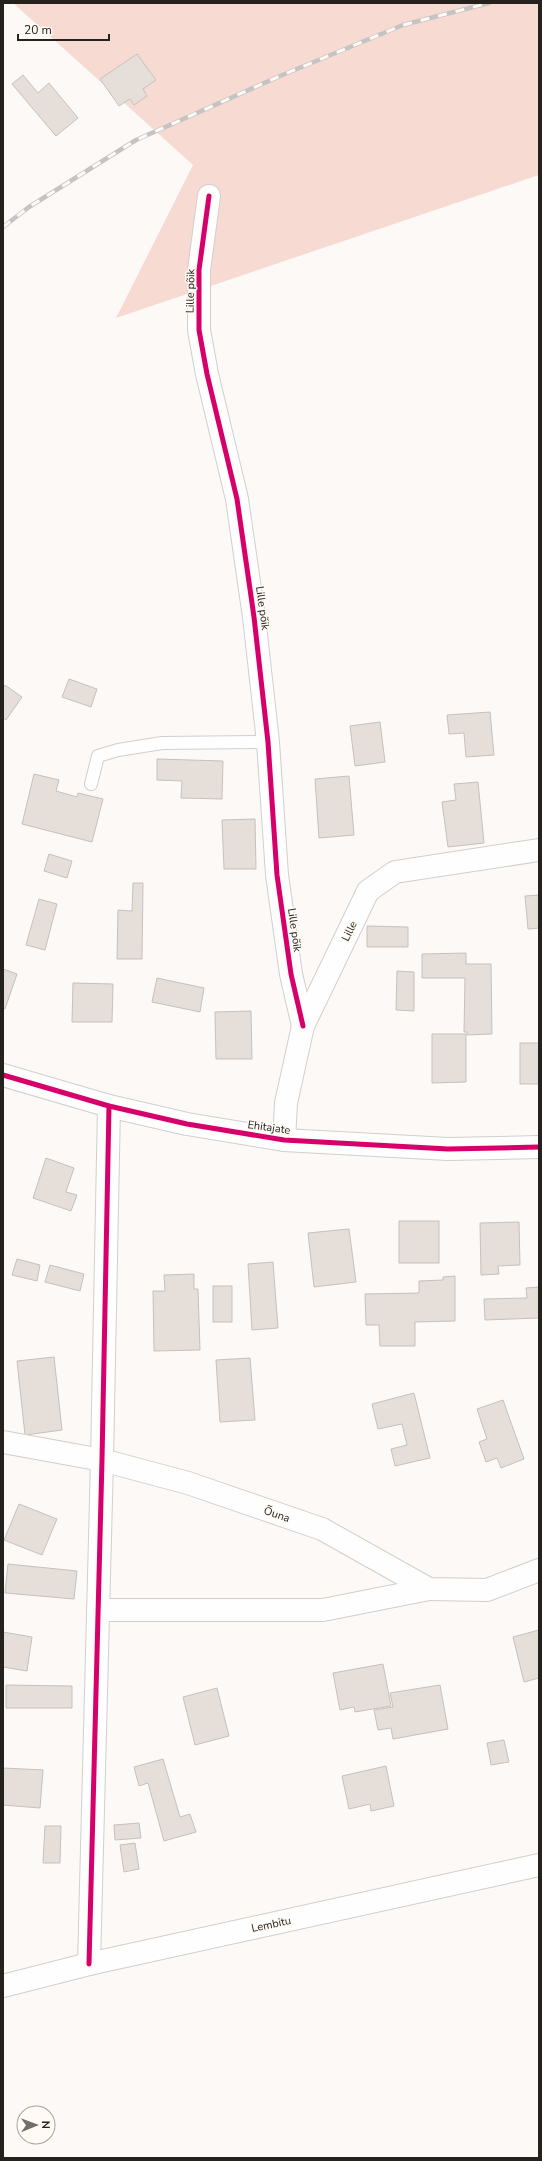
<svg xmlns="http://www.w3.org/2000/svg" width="542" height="2161" font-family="'Nunito Sans',sans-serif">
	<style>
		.green { fill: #f7dbd3 }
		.building { fill: #e6ded9; stroke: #c5c1be }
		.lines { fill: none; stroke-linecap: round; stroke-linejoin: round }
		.service-casing { stroke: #d2cfcb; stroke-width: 14 }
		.minor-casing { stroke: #d2cfcb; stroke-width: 24 }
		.tertiary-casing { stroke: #d2cfcb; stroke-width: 24 }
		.service { stroke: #fffefe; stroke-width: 12 }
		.minor { stroke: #fffefe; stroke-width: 22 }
		.tertiary { stroke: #fffefe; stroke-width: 22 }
		.rail-casing { stroke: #c5c4c3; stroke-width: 4.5 }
		.rail { stroke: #fffaf3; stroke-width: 3; stroke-dasharray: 9; stroke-linecap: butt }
		.cycleway-casing { stroke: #fffaf3; stroke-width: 8 }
		.cycleway { stroke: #d6006c; stroke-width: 5 }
		.labels { text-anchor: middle; stroke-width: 3; stroke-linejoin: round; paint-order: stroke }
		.street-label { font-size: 11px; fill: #25221e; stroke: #fffaf3 }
	</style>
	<rect width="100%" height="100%" fill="#fcf9f6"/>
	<path class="green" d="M13,3H539V175L116,318L193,165Z"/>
	<g class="building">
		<path d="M137,54L156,80L143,89L147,96L134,105L130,99L119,106L100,79Z"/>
		<path d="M23,75L38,93L49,83L78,118L56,136L12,84Z"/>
		<path d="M69,679L97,689L91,707L62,697Z"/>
		<path d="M5,685L22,697L6,720L3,718V688Z"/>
		<path d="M490,712L494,755L466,757L464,733L449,734L447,715Z"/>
		<path d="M380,722L385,762L355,766L350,726Z"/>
		<path d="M157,759L223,761L222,799L181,798L182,781L157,780Z"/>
		<path d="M34,774L59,780L56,791L77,797L78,793L103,799L92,842L22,824Z"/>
		<path d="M349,776L354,835L319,838L315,779Z"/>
		<path d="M478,782L484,843L448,847L442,802L456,800L454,784Z"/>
		<path d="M255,819L256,869H224L222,820Z"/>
		<path d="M49,854L72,861L67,878L44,871Z"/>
		<path d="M133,883H143L142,959H117L118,910L132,911Z"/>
		<path d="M539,895V928L528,929L525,896Z"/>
		<path d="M39,899L57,904L45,950L26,945Z"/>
		<path d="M367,926L408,927V947H367Z"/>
		<path d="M466,953V964H491L492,1034L467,1035V1032H464L465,978H422V954Z"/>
		<path d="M3,969L17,974L5,1009L3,1008Z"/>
		<path d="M397,971L414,972V1011L396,1010Z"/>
		<path d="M157,978L204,988L200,1012L152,1002Z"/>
		<path d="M73,983L113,984L112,1022H72Z"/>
		<path d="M251,1011L252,1059H216L215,1012Z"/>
		<path d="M432,1034H466V1082L432,1083Z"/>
		<rect x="520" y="1043" width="19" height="41"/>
		<path d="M46,1158L74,1168L66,1192L77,1195L71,1211L33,1198Z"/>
		<rect x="399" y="1221" width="40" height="42"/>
		<path d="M519,1222L520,1265L498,1266L499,1274L481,1275L480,1223Z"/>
		<path d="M349,1229L356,1282L314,1287L308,1233Z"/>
		<path d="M17,1259L40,1265L37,1281L12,1275Z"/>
		<path d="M273,1262L278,1328L252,1330L248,1264Z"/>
		<path d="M50,1265L84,1274L80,1291L45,1282Z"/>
		<path d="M194,1274V1289H198L200,1350L154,1351L153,1291H165L164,1275Z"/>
		<path d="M455,1276V1321L415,1322V1346H380L379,1325H366L365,1294L419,1293V1281L443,1280V1277Z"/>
		<rect x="213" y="1286" width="19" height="36"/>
		<path d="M539,1287V1318L485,1320L484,1299L527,1298L526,1288Z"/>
		<path d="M54,1357L62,1430L25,1435L17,1361Z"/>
		<path d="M250,1358L255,1420L220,1422L216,1360Z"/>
		<path d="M414,1393L430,1458L395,1466L391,1449L407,1445L402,1424L378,1429L372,1404Z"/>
		<path d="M503,1400L524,1459L501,1468L497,1458L486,1462L479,1442L487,1439L477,1409Z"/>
		<path d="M19,1504L57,1519L42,1555L4,1540Z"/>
		<path d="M8,1564L77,1571L74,1599L5,1593Z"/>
		<path d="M539,1630V1678L524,1682L513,1637Z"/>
		<path d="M3,1632L32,1637L27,1671L3,1667Z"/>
		<path d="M383,1664L391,1706L355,1712L354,1707L340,1710L333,1673Z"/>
		<path d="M6,1685L72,1686V1708H6Z"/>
		<path d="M440,1685L448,1729L393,1739L391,1728L378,1730L374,1710L393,1707L390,1693Z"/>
		<path d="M217,1688L229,1736L195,1745L183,1697Z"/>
		<path d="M504,1740L509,1762L491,1765L487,1743Z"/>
		<path d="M163,1759L180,1817L190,1814L196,1832L164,1841L148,1783L139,1786L134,1767Z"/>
		<path d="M386,1766L394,1806L371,1811L370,1804L349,1809L342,1776Z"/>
		<path d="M3,1768L43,1770L40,1808L3,1805Z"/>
		<path d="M139,1823L141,1838L115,1840L114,1825Z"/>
		<path d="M45,1826H61L60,1863H43Z"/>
		<path d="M135,1843L139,1869L124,1872L120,1845Z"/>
	</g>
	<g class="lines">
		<defs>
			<path id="service" d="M91,784L98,756L118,750L162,743L268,742"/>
			<g id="minor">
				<path d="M209,196L199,270V330L207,374L237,499L254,617L268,742L277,875L291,974L303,1026"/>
				<path d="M284,1140L286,1103L303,1026L368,891L395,872L539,850"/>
				<path d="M3,1442L102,1460L188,1483L322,1529L429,1589L487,1590L539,1570"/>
				<path d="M98,1610H323L429,1589"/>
				<path d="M89,1964L102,1460L109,1106"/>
				<path d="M3,1986L89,1964L539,1865"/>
			</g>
			<path id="tertiary" d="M3,1075L109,1106L187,1124L284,1140L448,1149L539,1147"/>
		</defs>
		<use href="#service" class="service-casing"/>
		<use href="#minor" class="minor-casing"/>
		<use href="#tertiary" class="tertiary-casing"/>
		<use href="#service" class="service"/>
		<use href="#minor" class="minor"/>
		<use href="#tertiary" class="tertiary"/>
		<defs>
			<path id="rail" d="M3,227L29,207L136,140L280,76L403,25L489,3"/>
		</defs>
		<use href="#rail" class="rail-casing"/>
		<use href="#rail" class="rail"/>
		<defs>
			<g id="cycleway">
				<path d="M209,196L199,270V330L207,374L237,499L254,617L268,742L277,875L291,974L303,1026"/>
				<path d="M3,1075L109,1106L187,1124L284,1140L448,1149L539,1147"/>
				<path d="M89,1964L102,1460L109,1106"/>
			</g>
		</defs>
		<use href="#cycleway" class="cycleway-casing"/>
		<use href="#cycleway" class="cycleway"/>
	</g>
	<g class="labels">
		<g class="street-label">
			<text transform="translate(190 291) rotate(-89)" y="4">Lille põik</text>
			<text transform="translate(263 608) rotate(82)" y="4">Lille põik</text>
			<text transform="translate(295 930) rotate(82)" y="4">Lille põik</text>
			<text transform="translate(349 931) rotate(-64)" y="4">Lille</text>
			<text transform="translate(269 1127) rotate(8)" y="4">Ehitajate</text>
			<text transform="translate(277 1514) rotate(19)" y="4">Õuna</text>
			<text transform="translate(271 1924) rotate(-12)" y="4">Lembitu</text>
		</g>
	</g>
	<rect width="542" height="2161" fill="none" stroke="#25221e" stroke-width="8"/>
	<g transform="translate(36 2125) rotate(89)"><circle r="19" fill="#fffaf3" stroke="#a8a49e"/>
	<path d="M0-3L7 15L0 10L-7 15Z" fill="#706d6a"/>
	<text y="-6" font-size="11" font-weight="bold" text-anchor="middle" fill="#25221e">N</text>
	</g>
	<path d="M18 34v6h91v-6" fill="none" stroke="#25221e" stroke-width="2"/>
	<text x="24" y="34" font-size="12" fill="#25221e" stroke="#fffaf3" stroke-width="3" paint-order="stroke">20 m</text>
</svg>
